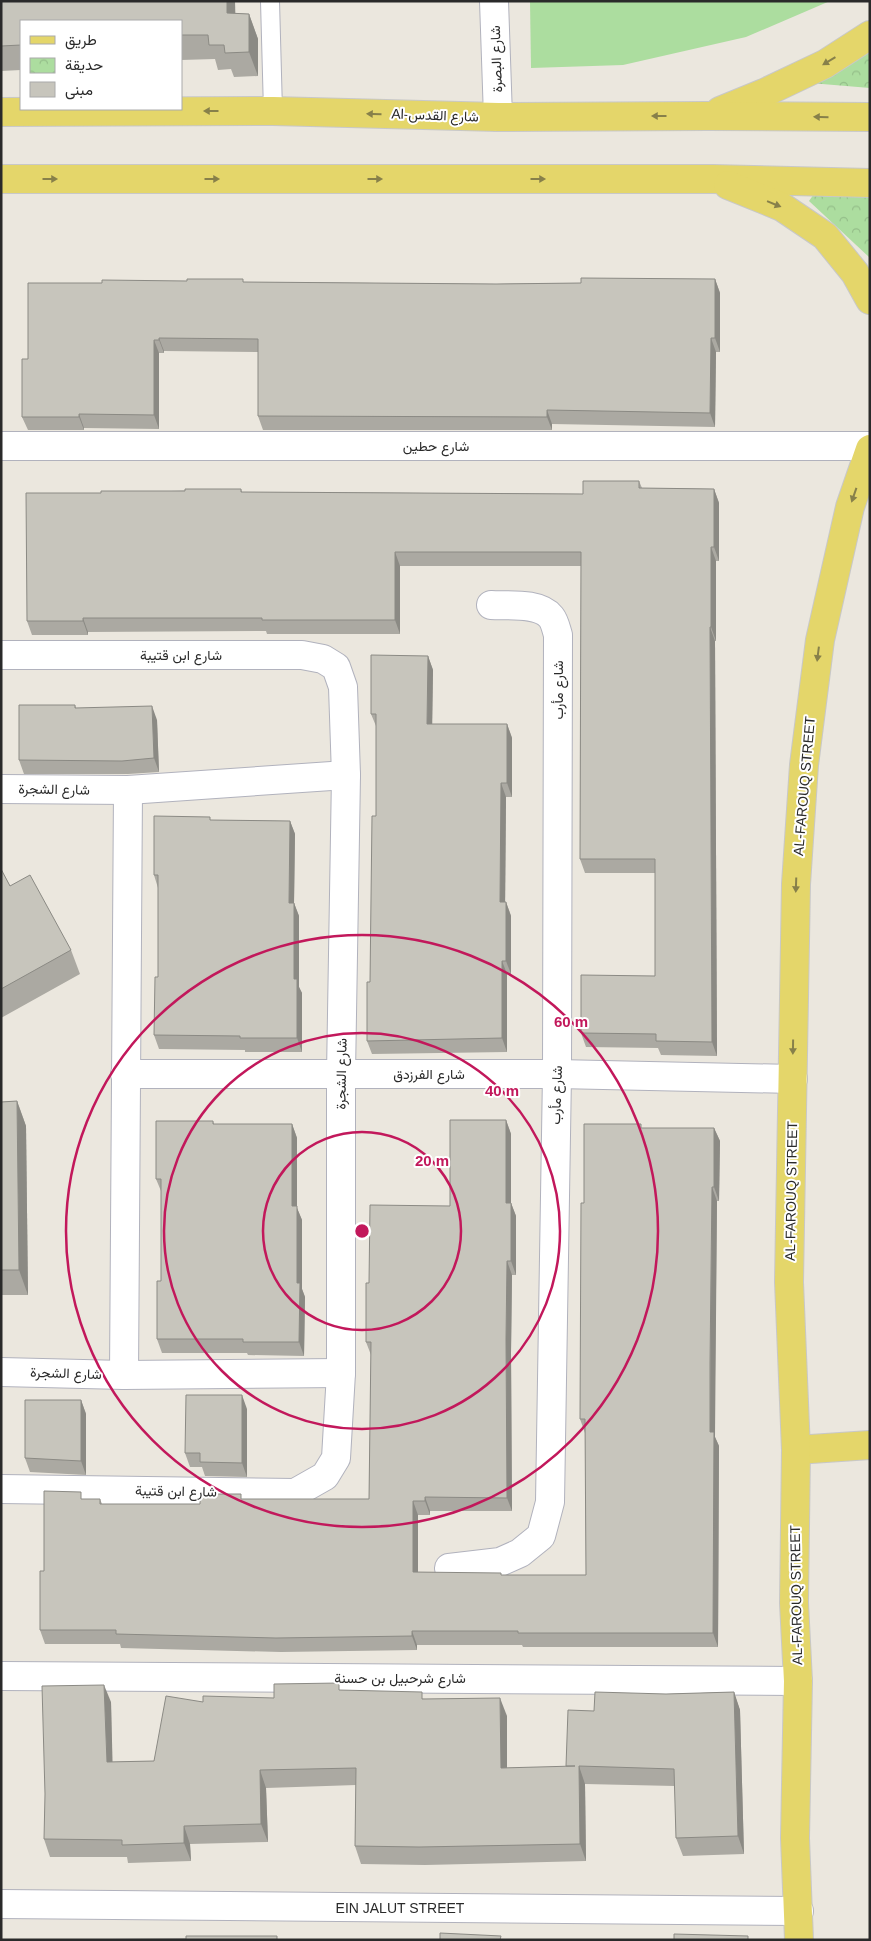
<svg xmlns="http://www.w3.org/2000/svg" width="871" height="1941" font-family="Arial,Vazirmatn,sans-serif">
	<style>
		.grass { fill: #acdd9f }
		.park { fill: url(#park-crowns) }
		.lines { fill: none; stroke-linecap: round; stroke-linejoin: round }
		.service-casing { stroke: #b1b2bd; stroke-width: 20 }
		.minor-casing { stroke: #b1b2bd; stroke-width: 30 }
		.secondary-casing { stroke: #b1b2bd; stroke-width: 30 }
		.primary-casing { stroke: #c8c8c8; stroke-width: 30 }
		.service { stroke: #fff; stroke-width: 18 }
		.minor { stroke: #fff; stroke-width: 28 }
		.secondary { stroke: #fff; stroke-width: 28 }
		.primary { stroke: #e4d66a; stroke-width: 28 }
		.wall { fill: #aba9a2 }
		.shaded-wall { fill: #8b8a84 }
		.building { fill: #c7c5bc; stroke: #8b8a84 }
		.oneway { fill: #87804a }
		.ring { fill: none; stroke: #c2185b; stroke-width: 2.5 }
		.labels { text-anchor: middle; stroke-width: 4; stroke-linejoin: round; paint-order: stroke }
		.street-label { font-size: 14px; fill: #2a2a2a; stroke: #fff }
		.centre { fill: #c2185b; stroke: #fff; stroke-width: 2.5 }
		.ring-label { font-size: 15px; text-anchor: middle; font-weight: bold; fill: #c2185b; stroke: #fff; stroke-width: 4; stroke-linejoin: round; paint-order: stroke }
	</style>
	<defs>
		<pattern id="park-crowns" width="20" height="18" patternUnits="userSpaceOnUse" patternTransform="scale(1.25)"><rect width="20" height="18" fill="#acdd9f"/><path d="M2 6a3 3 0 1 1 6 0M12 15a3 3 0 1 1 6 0" fill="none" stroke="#94be89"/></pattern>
	</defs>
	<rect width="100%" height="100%" fill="#ebe7de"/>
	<path class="grass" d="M530,1H830L746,37L623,65L531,68Z"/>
	<g class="park">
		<path d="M870,49V88L810,83Z"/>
		<path d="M814,194L870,197V258L809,201Z"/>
	</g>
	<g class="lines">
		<defs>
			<path id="service" d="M270,1L273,111"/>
			<g id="minor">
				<path d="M1,446H870"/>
				<path d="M1,655H302L323,659L336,667L343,687L346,775L341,1074V1373L336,1458L325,1476L295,1493L1,1489"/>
				<path d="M1,789L128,790L346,775"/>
				<path d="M125,1074H557L793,1079"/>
				<path d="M1,1372L124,1375L341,1373"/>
				<path d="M124,1375L128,790"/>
				<path d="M449,1568L500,1562L520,1553L541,1536L550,1502L557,1074L558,635C556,629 555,622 551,617C539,602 508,606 491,605"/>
				<path d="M1,1676L798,1681"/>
				<path d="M1,1904L799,1911"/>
			</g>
			<path id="secondary" d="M494,1L498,117"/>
			<g id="primary">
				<path d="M720,111L764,93L825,64L870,35"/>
				<path d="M1,112L273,111L498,117L708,116L870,117"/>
				<path d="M1,179H713L870,183"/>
				<path d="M728,185L782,207L825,236L855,273L870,300"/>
				<path d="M796,1450L870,1445"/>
				<path d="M799,1940L795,1838L798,1681L794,1603L796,1450L789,1282L796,884L804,765L820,640L850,507L870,449"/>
			</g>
		</defs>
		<use href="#service" class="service-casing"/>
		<use href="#minor" class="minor-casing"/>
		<use href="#secondary" class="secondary-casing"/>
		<use href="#primary" class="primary-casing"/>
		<use href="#service" class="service"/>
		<use href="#minor" class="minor"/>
		<use href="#secondary" class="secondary"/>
		<use href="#primary" class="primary"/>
	</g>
	<g class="wall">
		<path d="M1,1L249,14L258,39V76L234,77L231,69L218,70L215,59L181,60V21H21V70L1,71Z"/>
		<path d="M715,279L720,293V352H716L715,427L552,424V430H263L258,416V352L164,351V353H159V429L84,428V430H28L22,417L28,359L244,282L496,284L581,283Z"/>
		<path d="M639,481L642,488L714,489L719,503V561H716V641H715L717,1056L661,1055L658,1048L586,1047L581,1033L655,976V873H585L580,859L581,566H400V634H267L266,631L88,632V635H32L27,621L101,493L241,489L242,492L583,494Z"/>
		<path d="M428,656L433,670L432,724H507L512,738V797H506L505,902H506L511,916V974H507V1052L372,1054L367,1041L370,982L376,816V726L371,714Z"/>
		<path d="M75,705L76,708L157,720L159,772L128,774H24L19,760Z"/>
		<path d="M211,820L290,821L295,834L294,903L299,916V987L302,993V1052H245V1050L159,1049L154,1035L158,977V888L154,875Z"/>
		<path d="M1,869L10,886L71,950L80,974L1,1018Z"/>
		<path d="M17,1101L26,1126L28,1295H1V1102Z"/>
		<path d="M506,1120L511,1134V1203L516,1216V1275H512L511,1353L512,1511H430V1515H418V1572L501,1575H586L585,1433L580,1419L584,1203L642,1128H714L720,1141L719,1201H717L715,1378V1437L719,1446L718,1647H523L522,1645H417V1650L281,1652L121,1648L120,1644H45L40,1630L44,1571L84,1499H100L102,1504H200L243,1499H369L371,1355L366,1342L369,1283L450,1206Z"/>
		<path d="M213,1121L214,1124H292L297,1138V1208L302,1220V1289L305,1297L304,1356L248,1355L247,1353H162L157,1339L161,1281V1191L156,1179Z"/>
		<path d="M81,1400L86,1414V1475L30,1472L25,1458Z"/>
		<path d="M247,1409V1477L205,1476L202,1467H190L185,1453Z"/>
		<path d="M342,1690L425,1699L507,1716V1768L566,1767L594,1711L666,1694L734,1692L740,1710L744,1854L683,1856L676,1838L675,1786L585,1784L586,1861L425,1865L361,1864L355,1846L356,1785L266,1788L268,1842L190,1844L191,1861L128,1863L127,1857H50L44,1839L111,1702L112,1762L154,1761L203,1702L274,1698Z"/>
	</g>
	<g class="shaded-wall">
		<path d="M227,1H235L236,38L227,13Z"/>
		<path d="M249,14L258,39V76L249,52Z"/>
		<path d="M715,279L720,293V352L715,338Z"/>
		<path d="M159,338L164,351V353L159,340Z"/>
		<path d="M711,338L716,352L715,427L710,413Z"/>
		<path d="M154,340L159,353V429L154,415Z"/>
		<path d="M547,410L552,424V430L547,417Z"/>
		<path d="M79,414L84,428V430L79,417Z"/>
		<path d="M714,489L719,503V561L714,547Z"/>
		<path d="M711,547L716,561V641L711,627Z"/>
		<path d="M395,552L400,566V634L395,620Z"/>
		<path d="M83,618L88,632V635L83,621Z"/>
		<path d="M710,627L715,641L717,1056L712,1042Z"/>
		<path d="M428,656L433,670L432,738L427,724Z"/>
		<path d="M152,706L157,720L159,772L154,758Z"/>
		<path d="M507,724L512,738V797L507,783Z"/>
		<path d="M501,783L506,797L505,916L500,902Z"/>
		<path d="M290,821L295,834L294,903L299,916V987L302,993V1052L297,1038L294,979L289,903Z"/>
		<path d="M506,902L511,916V974L506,961Z"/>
		<path d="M502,961L507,974V1052L502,1038Z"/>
		<path d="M17,1101L26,1126L28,1295L19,1270Z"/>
		<path d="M506,1120L511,1134V1203L516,1216V1275L511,1261L506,1203Z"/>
		<path d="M292,1124L297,1138V1208L302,1220V1289L305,1297L304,1356L299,1342L292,1206Z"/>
		<path d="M714,1128L720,1141L719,1201L714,1187Z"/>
		<path d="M712,1187L717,1201L715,1437L719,1446L718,1647L713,1633L710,1432Z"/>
		<path d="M507,1261L512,1275L511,1353L512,1511L507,1498L506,1339Z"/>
		<path d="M242,1395L247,1409V1477L242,1463Z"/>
		<path d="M81,1400L86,1414V1475L81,1461Z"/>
		<path d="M425,1497L430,1511V1515L425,1501Z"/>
		<path d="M413,1501L418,1515V1586L413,1572Z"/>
		<path d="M412,1631L417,1645V1650L412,1636Z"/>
		<path d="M104,1685L111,1702L113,1780L107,1762Z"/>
		<path d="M734,1692L740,1710L744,1854L738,1836Z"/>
		<path d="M500,1698L507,1716V1785L501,1768Z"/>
		<path d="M579,1766L585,1784L586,1861L580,1844Z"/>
		<path d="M260,1770L266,1788L268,1842L261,1824Z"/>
		<path d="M184,1826L190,1844L191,1861L184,1843Z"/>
	</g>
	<g class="building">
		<path d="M1,1H227V13L249,14V52L225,53L224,45H209L208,35H181V21H21V45L1,46Z"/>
		<path d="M581,278L715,279V338H711L710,413L547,410V417L258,416V339L159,338V340H154V415L79,414V417H22V359H28V283H102V280L187,281V279H243V282L496,284L581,283Z"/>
		<path d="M583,481H639V488L714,489V547H711V627H710L712,1042L656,1041V1034L581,1033V975L655,976V859H580L581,552H395V620H262V618H83V621H27L26,493H101V491H185V489H241V492L583,494Z"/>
		<path d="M371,655L428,656L427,724H507V783H501L500,902H506V961H502V1038L367,1041V982H370L372,816H376V714H371Z"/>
		<path d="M19,705H75V708L152,706L154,758L122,761L19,760Z"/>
		<path d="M154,816L210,817V820L290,821L289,903H294V979H297V1038H240V1036L154,1035L155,977H158V875H154Z"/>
		<path d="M1,869L10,886L30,875L71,950L1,989Z"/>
		<path d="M17,1101L19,1270H1V1102Z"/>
		<path d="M450,1120H506V1203H511V1261H507L506,1339L507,1498L425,1497V1501H413V1572L501,1573V1575H586L585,1419H580L581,1203H584V1124H641V1128H714V1187H712L710,1364V1432H714L713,1633H518V1631H412V1636L276,1638L116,1634V1630H40V1571H44V1491L81,1492V1499H100V1504H200V1494H241V1499H369L371,1342H366V1283H369L370,1205L450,1206Z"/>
		<path d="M156,1121H213V1124H292V1206H297V1283H300L299,1342H243V1339H157V1281H161V1179H156Z"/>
		<path d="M186,1395H242V1463L200,1462V1453H185Z"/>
		<path d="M25,1400H81V1461L25,1458Z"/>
		<path d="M339,1683V1690L422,1692V1699L500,1698L501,1768L575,1766H566L568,1710L594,1711L595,1692L666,1694L734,1692L738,1836L676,1838L674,1769L579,1766L580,1844L419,1847L355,1846L356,1768L260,1770L261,1824L184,1826V1843L122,1845V1840L44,1839L45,1794L42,1686L104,1685L107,1762L154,1761L166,1696L203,1702V1696L274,1698V1684Z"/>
		<path d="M440,1933L501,1936L500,1940H440Z"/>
		<path d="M674,1934L748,1936V1940H674Z"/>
		<path d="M186,1936H277V1940H39L186,1939Z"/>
	</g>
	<defs><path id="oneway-solid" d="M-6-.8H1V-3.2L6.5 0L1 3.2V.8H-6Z" transform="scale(1.25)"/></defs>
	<g class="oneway">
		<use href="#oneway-solid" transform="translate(829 61) rotate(149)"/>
		<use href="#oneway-solid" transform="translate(211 111) rotate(180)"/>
		<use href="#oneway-solid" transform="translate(374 114) rotate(-178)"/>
		<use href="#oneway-solid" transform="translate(659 116) rotate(180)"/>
		<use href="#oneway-solid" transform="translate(821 117) rotate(-179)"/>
		<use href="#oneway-solid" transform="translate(50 179)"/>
		<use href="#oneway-solid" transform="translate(212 179)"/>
		<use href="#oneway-solid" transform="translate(375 179)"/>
		<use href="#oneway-solid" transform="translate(538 179)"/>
		<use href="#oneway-solid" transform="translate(774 204) rotate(22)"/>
		<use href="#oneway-solid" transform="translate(854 495) rotate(109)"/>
		<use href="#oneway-solid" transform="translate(818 654) rotate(97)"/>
		<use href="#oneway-solid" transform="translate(796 885) rotate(92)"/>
		<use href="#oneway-solid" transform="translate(793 1047) rotate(91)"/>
	</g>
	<g class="ring">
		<circle cx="362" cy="1231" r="99"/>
		<circle cx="362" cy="1231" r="198"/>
		<circle cx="362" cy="1231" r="296"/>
	</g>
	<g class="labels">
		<g class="street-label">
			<text transform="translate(496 59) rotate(-92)" y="5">شارع البصرة</text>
			<text transform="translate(435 115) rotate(2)" y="5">Al-شارع القدس</text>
			<text x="436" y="451">شارع حطين</text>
			<text x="181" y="660">شارع ابن قتيبة</text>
			<text transform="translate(558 690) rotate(-90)" y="5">شارع مأرب</text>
			<text transform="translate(804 786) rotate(-85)" y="5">AL-FAROUQ STREET</text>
			<text transform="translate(54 789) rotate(1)" y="5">شارع الشجرة</text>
			<text transform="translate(341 1074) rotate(-89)" y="5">شارع الشجرة</text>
			<text x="429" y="1079">شارع الفرزدق</text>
			<text transform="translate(556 1095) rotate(-88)" y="5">شارع مأرب</text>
			<text transform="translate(791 1191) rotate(-89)" y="5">AL-FAROUQ STREET</text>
			<text transform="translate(66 1373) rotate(2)" y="5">شارع الشجرة</text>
			<text transform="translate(176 1491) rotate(1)" y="5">شارع ابن قتيبة</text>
			<text transform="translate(796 1595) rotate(-91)" y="5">AL-FAROUQ STREET</text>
			<text x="400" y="1683">شارع شرحبيل بن حسنة</text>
			<text x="400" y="1913">EIN JALUT STREET</text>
		</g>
	</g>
	<circle cx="362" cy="1231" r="8" class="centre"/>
	<g class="ring-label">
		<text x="571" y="1027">60 m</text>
		<text x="502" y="1096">40 m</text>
		<text x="432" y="1166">20 m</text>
	</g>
	<rect width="871" height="1941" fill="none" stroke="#2a2a2a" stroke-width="5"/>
	<rect x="20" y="20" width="162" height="90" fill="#ffffff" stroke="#aaaaaa"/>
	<rect x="30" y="36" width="25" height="8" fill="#e4d66a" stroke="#aaaaaa"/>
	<text x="65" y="45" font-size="15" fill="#2a2a2a">طريق</text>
	<rect x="30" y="58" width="25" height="15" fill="url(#park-crowns)" stroke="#aaaaaa"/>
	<text x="65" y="70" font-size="15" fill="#2a2a2a">حديقة</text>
	<rect x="30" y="82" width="25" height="15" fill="#c7c5bc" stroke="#aaaaaa"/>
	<text x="65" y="95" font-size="15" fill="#2a2a2a">مبنى</text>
</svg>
